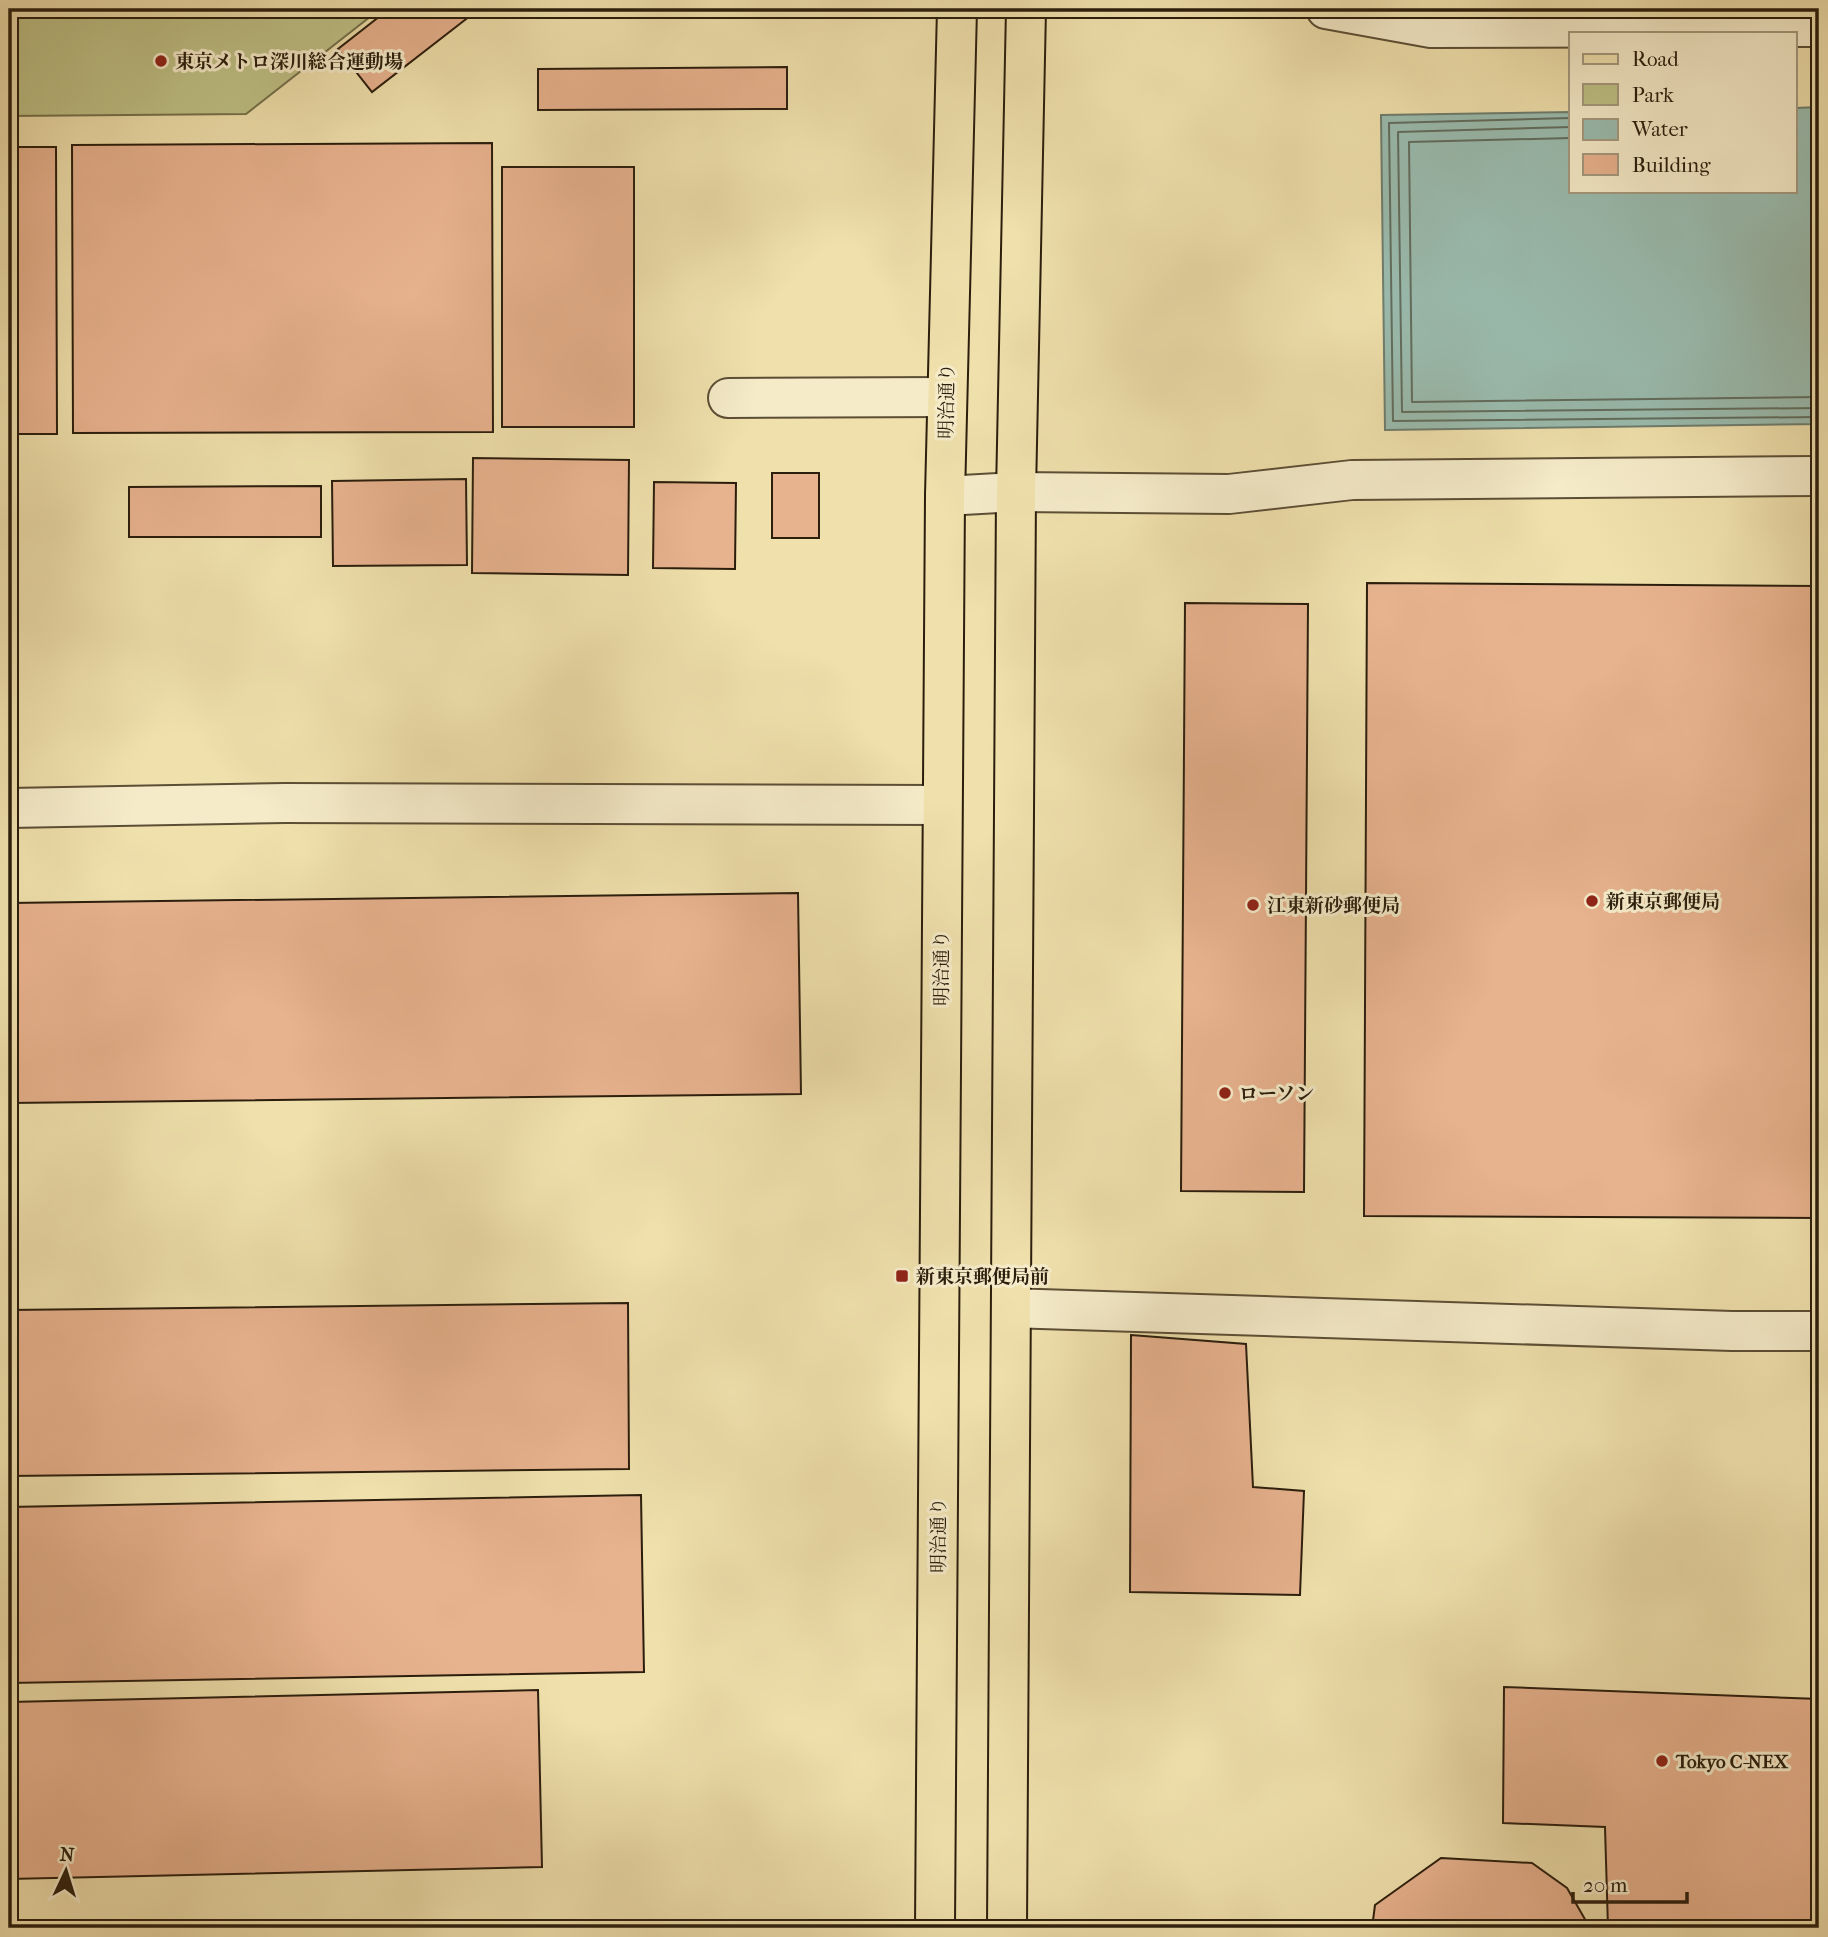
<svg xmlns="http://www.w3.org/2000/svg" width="1828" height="1937" font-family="'IM FELL French Canon','Noto Serif JP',serif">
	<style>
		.green { fill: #bec186; stroke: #74704a; stroke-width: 2 }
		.water { fill: #9abcaf; stroke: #6e7d6e; stroke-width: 2 }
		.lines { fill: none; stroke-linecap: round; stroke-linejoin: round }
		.shore { stroke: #626d5e; stroke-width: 2 }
		.building { fill: #e7b28e; stroke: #2b1e0d; stroke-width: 2 }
		.minor-casing { stroke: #5c4e35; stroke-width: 42 }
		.major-casing { stroke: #2b1e0d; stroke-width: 42 }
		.minor { stroke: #f5ebc9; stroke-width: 38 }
		.major { stroke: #efe0ac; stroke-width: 38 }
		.poi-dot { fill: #8f2418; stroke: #f5ebc9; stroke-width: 2.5 }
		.labels { text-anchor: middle; stroke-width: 6; stroke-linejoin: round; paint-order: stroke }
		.poi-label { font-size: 19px; font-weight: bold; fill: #2b1e0d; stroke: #f5ebc9; text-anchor: start }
		.street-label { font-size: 19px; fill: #2b1e0d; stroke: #f5ebc9 }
	</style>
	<rect width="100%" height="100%" fill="#efe0ac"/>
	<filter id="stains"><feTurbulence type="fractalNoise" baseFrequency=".00286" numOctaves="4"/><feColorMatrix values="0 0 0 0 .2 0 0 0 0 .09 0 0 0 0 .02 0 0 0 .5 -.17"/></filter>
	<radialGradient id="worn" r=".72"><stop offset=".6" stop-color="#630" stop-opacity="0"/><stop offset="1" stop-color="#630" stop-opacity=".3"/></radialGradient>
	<path class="green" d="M9,9H380L246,114L9,116Z"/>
	<path class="water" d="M1819,107V424L1385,430L1381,115L1571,112V191H1795V108Z"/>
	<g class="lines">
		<g class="shore">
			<path d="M1571,118L1389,123L1393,421L1819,417"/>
			<path d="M1571,127L1398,132L1402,412L1819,408"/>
			<path d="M1571,138L1409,142L1412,402L1819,397"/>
		</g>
	</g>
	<g class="building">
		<path d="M389,9H479L372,92L338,49Z"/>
		<path d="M787,67V109L538,110V69Z"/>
		<path d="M492,143L493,432L73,433L72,145Z"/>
		<path d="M9,147H56L57,434H9Z"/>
		<rect x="502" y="167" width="132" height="260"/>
		<path d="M473,458L629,460L628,575L472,573Z"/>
		<rect x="772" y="473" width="47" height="65"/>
		<path d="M466,479L467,565L333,566L332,481Z"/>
		<path d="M654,482L736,483L735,569L653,568Z"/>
		<path d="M321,486V537H129V487Z"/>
		<path d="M1367,583L1819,586V1218L1364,1216Z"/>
		<path d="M1185,603L1308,604L1304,1192L1181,1191Z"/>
		<path d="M798,893L801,1094L9,1103V903Z"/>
		<path d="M628,1303L629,1469L9,1476V1310Z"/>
		<path d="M1131,1335L1246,1344L1253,1487L1304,1491L1300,1595L1130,1592Z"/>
		<path d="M641,1495L644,1672L9,1683V1507Z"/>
		<path d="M1504,1687L1819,1699V1928H1608L1605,1827L1503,1823Z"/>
		<path d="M538,1690L542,1867L9,1879V1702Z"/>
		<path d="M1441,1858L1532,1863L1567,1888L1590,1928H1372L1375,1905Z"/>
	</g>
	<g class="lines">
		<defs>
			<g id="minor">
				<path d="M1326,9L1431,28L1819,27"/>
				<path d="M728,398L946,397"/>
				<path d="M945,496L1016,492L1229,494L1352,480L1819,476"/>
				<path d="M9,808L285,803L942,805"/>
				<path d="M1011,1308L1732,1331H1819"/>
			</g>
			<g id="major">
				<path d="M935,1928L945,496L957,9"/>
				<path d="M1007,1928L1016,492L1026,9"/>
			</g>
		</defs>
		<use href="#minor" class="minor-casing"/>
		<use href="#major" class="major-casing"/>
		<use href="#minor" class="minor"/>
		<use href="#major" class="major"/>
	</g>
	<g class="poi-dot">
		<circle cx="161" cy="61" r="7"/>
		<circle cx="1592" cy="901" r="7"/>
		<circle cx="1253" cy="905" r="7"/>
		<circle cx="1225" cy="1093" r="7"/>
		<rect x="895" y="1269" width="14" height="14" rx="3.5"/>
		<circle cx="1662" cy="1761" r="7"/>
	</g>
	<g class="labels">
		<g class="poi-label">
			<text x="175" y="68">東京メトロ深川総合運動場</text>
			<text x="1606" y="908">新東京郵便局</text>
			<text x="1267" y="912">江東新砂郵便局</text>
			<text x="1239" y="1100">ローソン</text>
			<text x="916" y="1283">新東京郵便局前</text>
			<text x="1676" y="1768">Tokyo C-NEX</text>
		</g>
		<g class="street-label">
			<text transform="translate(946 401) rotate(-89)" y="7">明治通り</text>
			<text transform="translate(941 968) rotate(-90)" y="7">明治通り</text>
			<text transform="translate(938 1535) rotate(-90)" y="7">明治通り</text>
		</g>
	</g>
	<rect width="1828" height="1937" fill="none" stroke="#efe0ac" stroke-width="35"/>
	<rect x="10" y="10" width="1807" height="1916" fill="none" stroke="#2b1e0d" stroke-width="3.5"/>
	<rect x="18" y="18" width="1793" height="1902" fill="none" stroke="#2b1e0d" stroke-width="2"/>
	<rect x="1569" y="32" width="228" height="161" fill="#f5ebc9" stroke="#a4997e" stroke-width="2"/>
	<rect x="1583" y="54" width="35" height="10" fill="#efe0ac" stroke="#a4997e" stroke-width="2"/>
	<text x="1632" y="66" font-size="21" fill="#2b1e0d">Road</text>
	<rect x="1583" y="84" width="35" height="21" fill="#bec186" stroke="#a4997e" stroke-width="2"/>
	<text x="1632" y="102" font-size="21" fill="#2b1e0d">Park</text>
	<rect x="1583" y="119" width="35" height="21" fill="#9abcaf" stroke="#a4997e" stroke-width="2"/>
	<text x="1632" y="136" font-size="21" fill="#2b1e0d">Water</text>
	<rect x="1583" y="154" width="35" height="21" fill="#e7b28e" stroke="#a4997e" stroke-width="2"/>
	<text x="1632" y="172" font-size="21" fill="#2b1e0d">Building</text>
	<g transform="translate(66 1871) rotate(4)" stroke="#f5ebc9" stroke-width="5" paint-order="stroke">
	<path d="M0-5L12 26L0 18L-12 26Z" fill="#2b1e0d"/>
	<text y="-10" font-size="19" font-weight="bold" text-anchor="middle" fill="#2b1e0d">N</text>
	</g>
	<path d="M1573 1892v10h114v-10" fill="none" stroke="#2b1e0d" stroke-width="3.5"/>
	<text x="1583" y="1892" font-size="21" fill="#2b1e0d" stroke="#f5ebc9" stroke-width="5" paint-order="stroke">20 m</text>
	<rect width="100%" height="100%" filter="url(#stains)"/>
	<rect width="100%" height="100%" fill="url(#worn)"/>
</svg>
